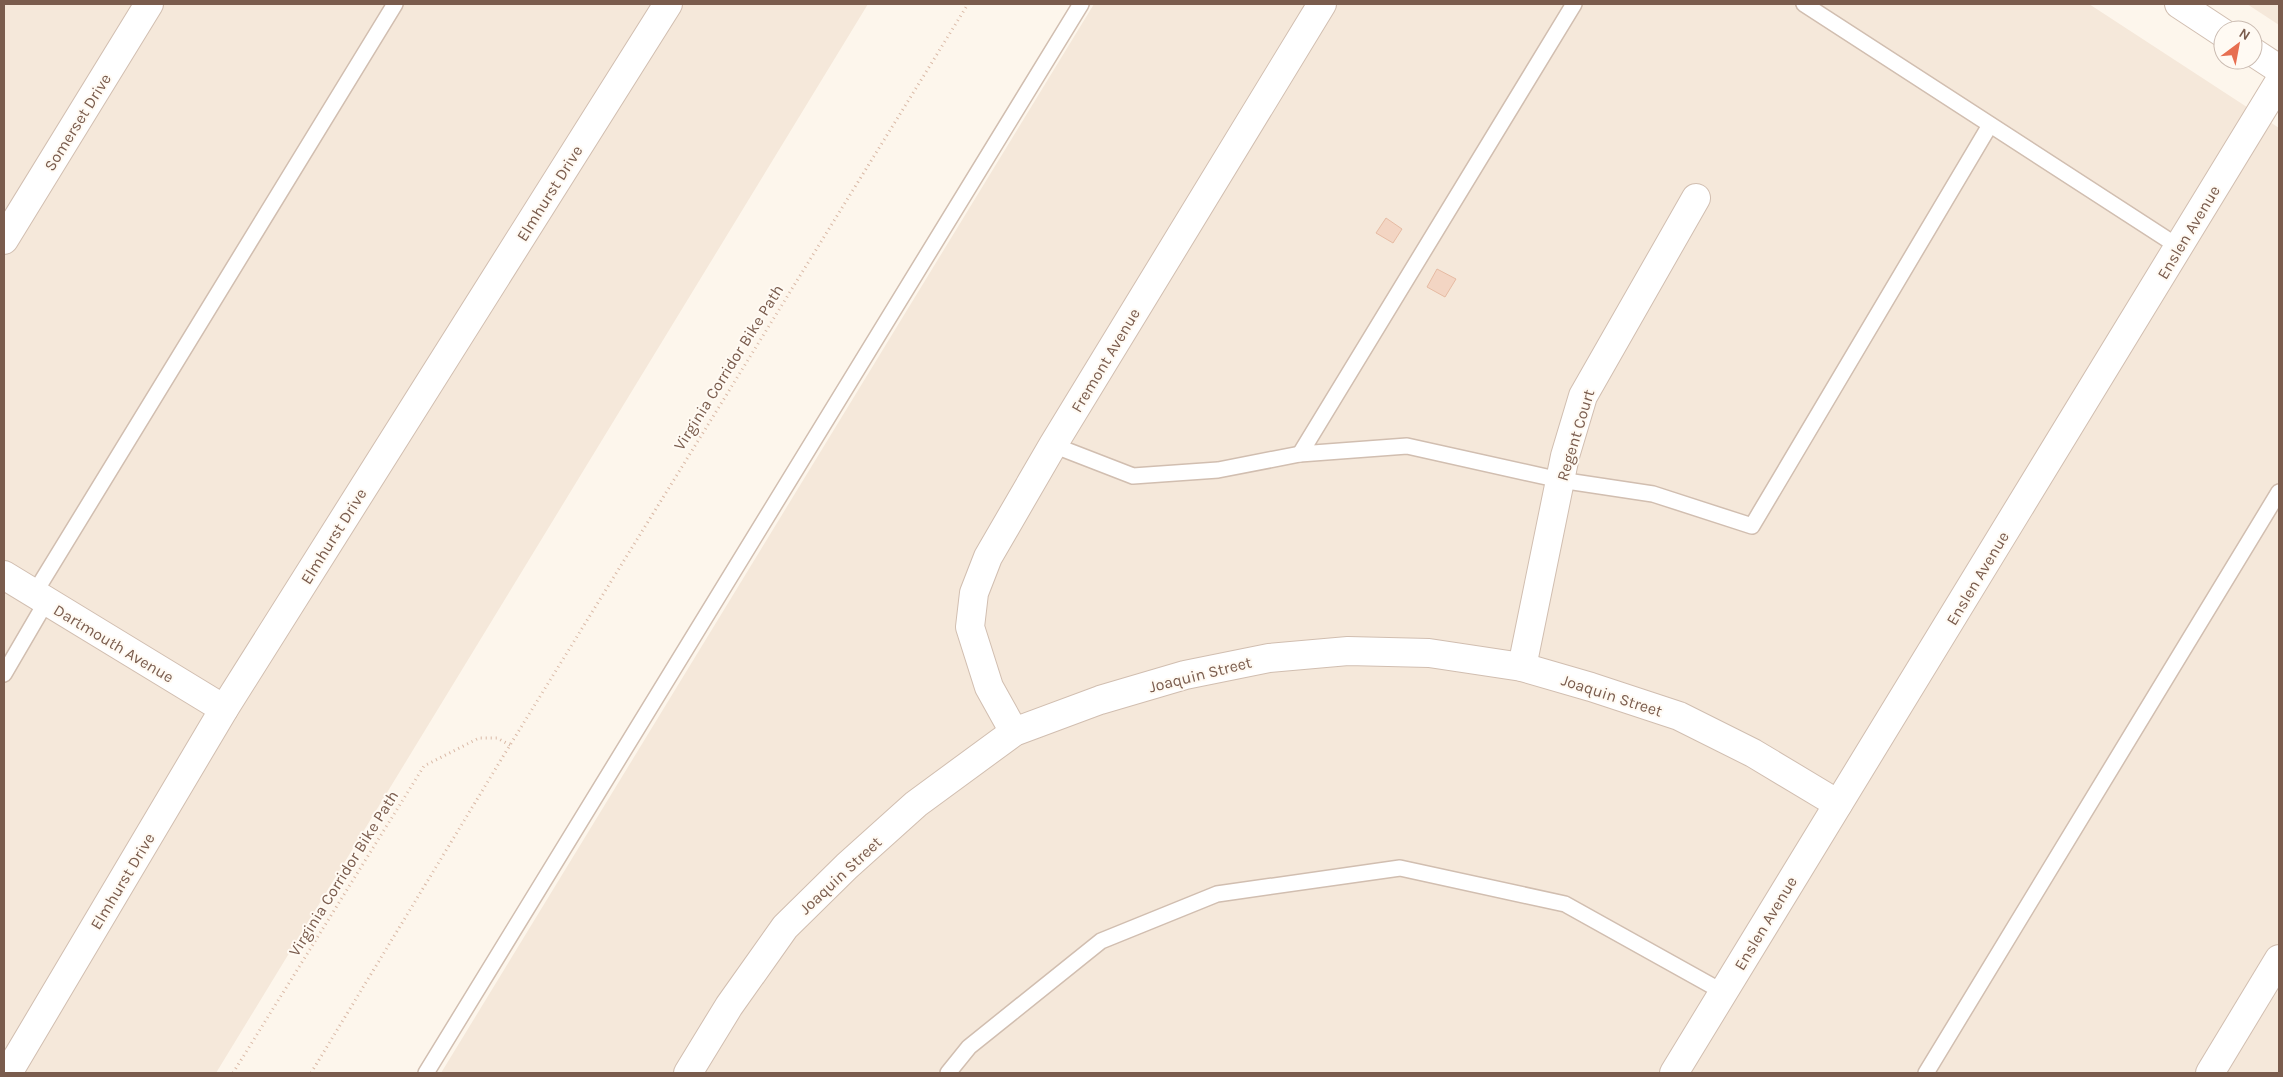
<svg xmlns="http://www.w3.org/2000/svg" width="2283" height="1077" font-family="Karla,sans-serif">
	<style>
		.residential { fill: #f5e8da }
		.building { fill: #f3d5c3; stroke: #e6bba3 }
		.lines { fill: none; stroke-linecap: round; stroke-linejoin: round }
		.service-casing { stroke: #d1beb0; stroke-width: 18 }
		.minor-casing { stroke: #d1beb0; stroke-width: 30 }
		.tertiary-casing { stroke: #d1beb0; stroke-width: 30 }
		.path { stroke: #d9b8a5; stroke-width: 3; stroke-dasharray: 1 4; stroke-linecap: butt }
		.service { stroke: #fff; stroke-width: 15 }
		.minor { stroke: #fff; stroke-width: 28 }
		.tertiary { stroke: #fff; stroke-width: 28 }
		.labels { text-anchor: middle; stroke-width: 4; stroke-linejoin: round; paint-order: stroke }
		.street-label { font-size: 16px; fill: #7a5c4d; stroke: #fffaf3 }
	</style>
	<rect width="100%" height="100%" fill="#fdf6ec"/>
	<g class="residential">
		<path d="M4,4H868L216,1073H4Z"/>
		<path d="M1094,4H2089L2279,128V1073H441Z"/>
		<path d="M2247,4H2279V25Z"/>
	</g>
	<g class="building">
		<path d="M1386,218L1402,229L1393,243L1376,233Z"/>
		<path d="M1437,269L1456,279L1445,297L1427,287Z"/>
	</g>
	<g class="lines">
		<defs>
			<g id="service">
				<path d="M1574,4L1300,454L1407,446L1560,480L1653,494L1752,526L1990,125"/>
				<path d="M1804,4L2179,247"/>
				<path d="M1053,445L1133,476L1218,470L1300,454"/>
				<path d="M34,594L395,4"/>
				<path d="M4,674L46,602"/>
				<path d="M426,1073L1081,4"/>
				<path d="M948,1073L969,1047L1101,941L1217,894L1400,868L1565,904L1723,992"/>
				<path d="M1926,1073L2279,492"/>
			</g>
			<g id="minor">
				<path d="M4,240L149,4"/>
				<path d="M4,575L224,709"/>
				<path d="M1522,667L1565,456L1583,396L1696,198"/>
				<path d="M1014,732L989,687L970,627L974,593L988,557L1053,445L1322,4"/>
				<path d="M8,1073L224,709L668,4"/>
				<path d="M688,1073L729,1006L785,927L847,866L916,804L1014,732L1100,700L1185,675L1269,658L1348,651L1429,653L1522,667L1591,687L1679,716L1753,753L1838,804"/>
				<path d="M1674,1073L2279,82"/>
				<path d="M2210,1073L2279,959"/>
			</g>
			<g id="tertiary">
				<path d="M2179,4L2223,33"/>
				<path d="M2253,52L2279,69"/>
			</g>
		</defs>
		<use href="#service" class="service-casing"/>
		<use href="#minor" class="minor-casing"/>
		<use href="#tertiary" class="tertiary-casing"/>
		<g class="path">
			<path d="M233,1073L424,766L479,738H497L510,745"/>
			<path d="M311,1073L510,745L968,4"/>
		</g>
		<use href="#service" class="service"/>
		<use href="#minor" class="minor"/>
		<use href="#tertiary" class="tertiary"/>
	</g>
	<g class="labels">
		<g class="street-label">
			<text transform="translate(77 122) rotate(-58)" y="6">Somerset Drive</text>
			<text transform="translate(549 193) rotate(-58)" y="6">Elmhurst Drive</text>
			<text transform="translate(2188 232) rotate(-59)" y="6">Enslen Avenue</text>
			<text transform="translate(1105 360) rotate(-59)" y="6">Fremont Avenue</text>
			<text transform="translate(728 367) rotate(-58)" y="6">Virginia Corridor Bike Path</text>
			<text transform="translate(1575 435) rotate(-73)" y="6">Regent Court</text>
			<text transform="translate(333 536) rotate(-58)" y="6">Elmhurst Drive</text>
			<text transform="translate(1977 578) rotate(-59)" y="6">Enslen Avenue</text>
			<text transform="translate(114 643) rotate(31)" y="6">Dartmouth Avenue</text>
			<text transform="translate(1200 674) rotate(-14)" y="6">Joaquin Street</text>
			<text transform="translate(1612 695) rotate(18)" y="6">Joaquin Street</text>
			<text transform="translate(343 873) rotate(-58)" y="6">Virginia Corridor Bike Path</text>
			<text transform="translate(840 875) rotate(-43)" y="6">Joaquin Street</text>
			<text transform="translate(122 881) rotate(-59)" y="6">Elmhurst Drive</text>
			<text transform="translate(1765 923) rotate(-59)" y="6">Enslen Avenue</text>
		</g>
	</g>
	<rect width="2283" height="1077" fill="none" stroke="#7a5c4d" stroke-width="10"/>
	<g transform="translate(2238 45) rotate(32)"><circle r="24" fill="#fffaf3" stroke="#cabbb1"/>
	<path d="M0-4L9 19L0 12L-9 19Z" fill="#e76f51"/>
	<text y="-8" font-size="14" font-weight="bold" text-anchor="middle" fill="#7a5c4d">N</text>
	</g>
</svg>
